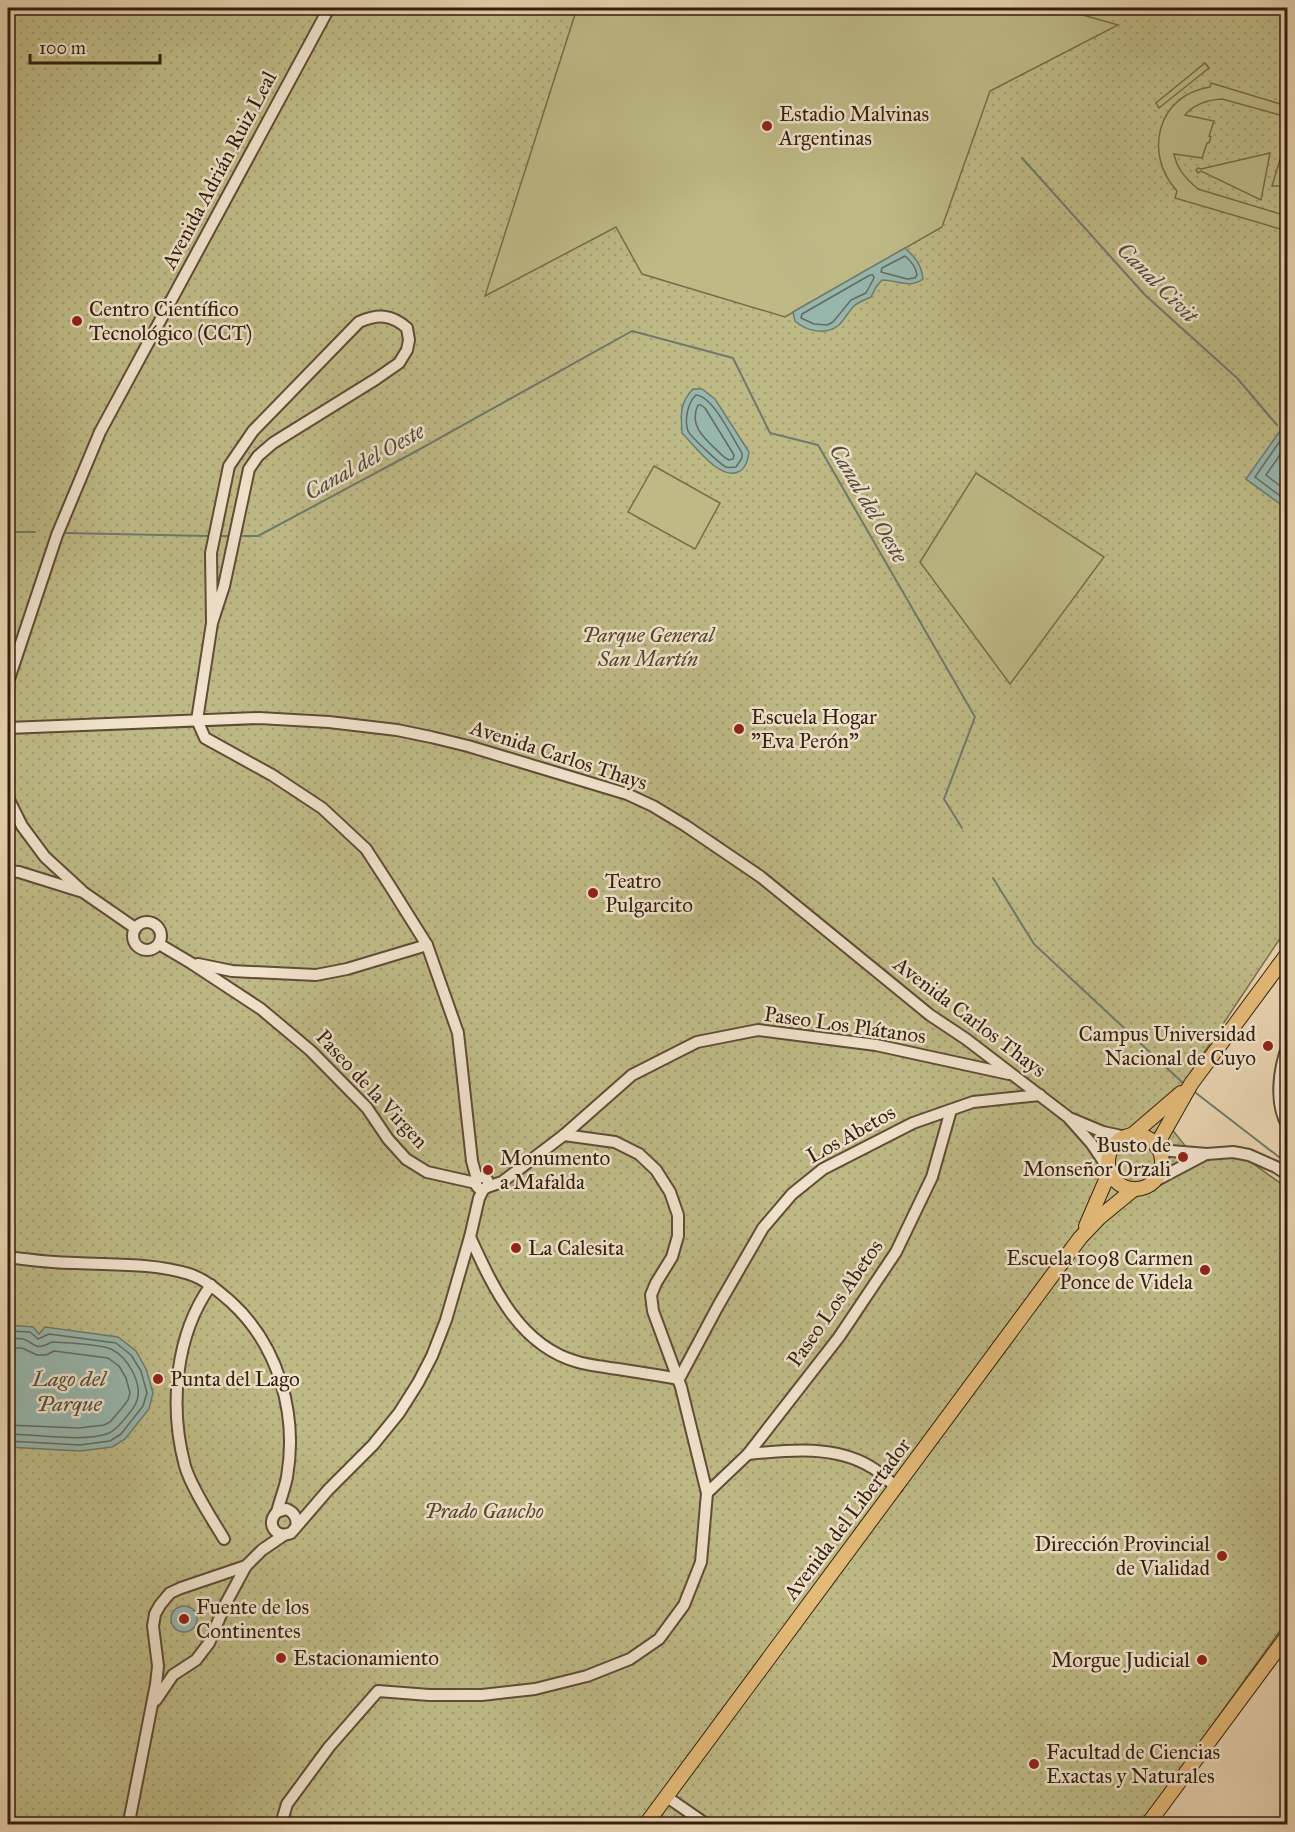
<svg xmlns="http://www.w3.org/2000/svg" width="1295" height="1832" font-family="'IM FELL Great Primer',serif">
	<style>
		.park { fill: url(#park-dots); stroke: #786c4a; stroke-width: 1.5 }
		.garden { fill: #beba86; stroke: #786c4a; stroke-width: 1.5 }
		.water { fill: #97b7ae; stroke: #6f7a6e; stroke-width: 1.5 }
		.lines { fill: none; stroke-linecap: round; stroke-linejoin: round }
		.shore { stroke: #646b5e; stroke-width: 1.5 }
		.stream { stroke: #6f7a6e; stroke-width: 2 }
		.minor-casing { stroke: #604c36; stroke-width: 14 }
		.major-casing { stroke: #321f0e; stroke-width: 16 }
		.minor { stroke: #f0e2cc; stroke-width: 10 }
		.major { stroke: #e4ba78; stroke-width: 14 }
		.poi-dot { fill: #8f2418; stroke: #f0e2cc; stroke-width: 2 }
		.labels { text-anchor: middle; stroke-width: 5; stroke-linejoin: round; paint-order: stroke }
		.poi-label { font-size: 21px; fill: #321f0e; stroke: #f0e2cc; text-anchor: start }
		.street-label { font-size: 21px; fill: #321f0e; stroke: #f0e2cc }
		.park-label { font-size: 21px; font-style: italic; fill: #55462c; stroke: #f0e2cc }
		.water-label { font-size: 22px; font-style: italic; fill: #504d3e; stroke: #f0e2cc }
	</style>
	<defs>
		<pattern id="park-dots" width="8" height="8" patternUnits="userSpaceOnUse" patternTransform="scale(1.5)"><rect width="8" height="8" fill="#beba86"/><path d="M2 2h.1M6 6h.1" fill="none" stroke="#a49f72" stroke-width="1.8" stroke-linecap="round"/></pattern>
	</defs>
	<rect width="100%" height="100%" fill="#e8d3b0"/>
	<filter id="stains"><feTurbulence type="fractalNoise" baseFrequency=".00333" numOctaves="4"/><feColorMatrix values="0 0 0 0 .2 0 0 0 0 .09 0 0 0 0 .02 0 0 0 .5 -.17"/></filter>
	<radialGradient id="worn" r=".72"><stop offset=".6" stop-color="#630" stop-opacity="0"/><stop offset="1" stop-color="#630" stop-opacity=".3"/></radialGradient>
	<path class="park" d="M8,8H1287V928L1179,1090L1166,1122L1187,1148L1229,1154L1248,1160L1287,1188V1621L1141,1824H8Z"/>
	<g class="garden">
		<path d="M577,8H1058L1118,25L990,91L942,227L785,317L642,274L616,227L485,296Z"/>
		<path d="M1205,63L1209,68L1159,108L1156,103Z"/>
		<path d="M1211,83L1287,106V117L1222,99C1207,100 1194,104 1185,115L1214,121L1209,136L1211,137L1209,143H1207L1202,158L1174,154C1177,169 1186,179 1198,189L1287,216V231L1175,198L1177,191C1143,154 1157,95 1210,87Z"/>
		<path d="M1285,143L1288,145L1287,186H1272Z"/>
		<path d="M1270,153L1261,200L1201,171L1198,173L1196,170L1198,168L1201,169Z"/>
		<path d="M654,466L720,503L695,549L628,512Z"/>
		<path d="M976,473L1104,557L1010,684L920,562Z"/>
	</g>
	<g class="water">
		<path d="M905,248C916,258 921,264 923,279C909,289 898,280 882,280L876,287L871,297C865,300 858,302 854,306C848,312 845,319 839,325C826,336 806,331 795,321L793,312Z"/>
		<path d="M693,389H702L715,399L749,452C748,460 746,469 738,472C719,480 695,446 682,433C681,414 679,404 693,389Z"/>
		<path d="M1280,431L1287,436V509L1246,479Z"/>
		<path d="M8,1325L33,1327L39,1334L45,1327L118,1337L136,1351L146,1369L153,1393L149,1409L125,1439L112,1447L80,1451L8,1447Z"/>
		<circle cx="184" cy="1619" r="13"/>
	</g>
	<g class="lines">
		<g class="shore">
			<path d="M905,256C911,261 916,267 917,275L915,278L907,279L881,272L882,268Z"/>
			<path d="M870,275H873L874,278L866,293L851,300L833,322L827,325L814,324L801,318L802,314Z"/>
			<path d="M696,395C713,396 733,439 742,453V458L736,467C733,467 729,468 726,467C721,465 690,436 688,431C684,420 688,402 696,395Z"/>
			<path d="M698,405H701L705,408L734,455L733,459L729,460L724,457C709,442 687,428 698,405Z"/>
			<path d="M1288,440L1280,441L1255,477L1288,502"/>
			<path d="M1288,448L1284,449L1266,475L1288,492"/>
			<path d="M8,1331L30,1332L38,1339L49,1334L116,1343L131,1355L141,1371L147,1393L143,1406L121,1434L110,1441L80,1445L8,1441"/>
			<path d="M8,1339C12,1339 18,1338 23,1339C37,1343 33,1352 52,1342C66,1343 99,1344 111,1349C128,1357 144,1385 136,1403C133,1410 127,1416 122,1422C118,1426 114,1431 109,1433C85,1443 34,1434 8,1434"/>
			<path d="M8,1348H22L37,1355H46L54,1351L108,1358L119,1366L126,1378L130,1393L128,1400L122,1408L110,1422L104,1425L79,1428L8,1425"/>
		</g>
		<g class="stream">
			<path d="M1022,158L1145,295L1237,378L1277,425"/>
			<path d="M8,532H35"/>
			<path d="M66,533L208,536"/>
			<path d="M222,536H228"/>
			<path d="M243,536H258L411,454L632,331L733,358L770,433L818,445L975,717L944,799L962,828"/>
			<path d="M993,878L1034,944L1183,1083"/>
			<path d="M1196,1093L1288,1164"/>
		</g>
		<defs>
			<g id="minor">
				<path d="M212,623L224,586L249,469L258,456L273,443L376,379L399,363L407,350L409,340L407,328C391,314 378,314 359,322L253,431L229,466L211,553L212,623L197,720L205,738L272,775L322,808L366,849L390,886L427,945L458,1033L472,1161L477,1179"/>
				<path d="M8,682L57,535L100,432L329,8"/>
				<path d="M8,728L259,718L329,722L397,730L431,737L468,746L627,794L653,806L686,826L761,877L930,1015L966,1039L1068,1117L1091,1143L1108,1168"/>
				<path d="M8,798L22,826L45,857L81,890"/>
				<path d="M8,871L19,872L83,892L135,928"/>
				<circle cx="147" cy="936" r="14"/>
				<path d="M159,944L191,963L261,1009L311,1051L367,1108L388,1139L406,1159L427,1172L476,1183"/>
				<path d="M198,964L232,971L316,975L347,969L427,945"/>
				<path d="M1288,1045C1279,1068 1274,1104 1288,1126"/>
				<path d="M1072,1119L1103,1132L1126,1137"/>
				<path d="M1159,1150L1207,1154L1233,1152L1249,1155L1276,1167L1288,1175"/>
				<circle cx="482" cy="1183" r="6"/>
				<path d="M1153,1182L1206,1154"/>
				<path d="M487,1187L502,1182L564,1135L632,1075L697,1042L758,1030L876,1045L1009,1074"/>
				<path d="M470,1237C493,1287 519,1346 578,1362C588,1365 600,1366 610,1368C633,1371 656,1375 679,1379"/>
				<path d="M8,1257C30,1260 53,1263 76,1263C113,1265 153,1263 189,1274C205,1279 218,1291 231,1302C278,1345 298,1413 287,1477C285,1488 280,1500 277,1512"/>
				<path d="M211,1285C175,1335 169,1407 185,1466C191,1487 212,1519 224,1539"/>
				<path d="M679,1379L718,1306L763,1228L792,1194L823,1169L913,1123L973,1102L1040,1095"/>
				<path d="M748,1454C789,1450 835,1445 871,1467C880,1472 888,1481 897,1487"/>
				<path d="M707,1493L748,1454L839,1337L896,1252L932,1177L951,1110"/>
				<path d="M296,1527C298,1518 294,1512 286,1509L277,1512C265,1524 276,1539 291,1533L328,1490L373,1445L399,1413L418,1383L432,1356L446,1320L470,1237L479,1198L483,1190"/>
				<path d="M156,1700L173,1675L196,1660L209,1643L225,1605L246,1566L262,1550L284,1535"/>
				<path d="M667,1797L706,1824"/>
				<path d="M130,1824V1817L156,1684L158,1666L153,1626L155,1614L160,1605L170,1593L181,1588L246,1566"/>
				<path d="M281,1824L287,1804L329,1747L378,1691L429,1695H482L535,1689L587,1676L630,1659L659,1639L684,1605L701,1562L707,1493L681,1387L653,1311L651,1295L656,1283L672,1257L678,1236V1215L670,1192L656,1170L639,1154L615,1142L564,1135"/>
			</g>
			<g id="major">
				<path d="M1132,1135L1181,1093"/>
				<circle cx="1135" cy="1162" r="27"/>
				<path d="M1156,1146L1191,1084L1288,953"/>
				<path d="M1086,1226L1109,1173"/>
				<path d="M646,1824L1080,1238L1100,1217L1134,1189"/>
				<path d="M1148,1824L1288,1635"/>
			</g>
		</defs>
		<use href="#minor" class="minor-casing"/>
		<use href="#major" class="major-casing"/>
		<use href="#minor" class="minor"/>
		<use href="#major" class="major"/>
	</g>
	<g class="poi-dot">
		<circle cx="767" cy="126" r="6"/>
		<circle cx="77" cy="321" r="6"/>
		<circle cx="739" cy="729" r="6"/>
		<circle cx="593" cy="893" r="6"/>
		<circle cx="1268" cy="1046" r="6"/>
		<circle cx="1183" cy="1157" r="6"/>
		<circle cx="488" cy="1170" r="6"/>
		<circle cx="516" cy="1248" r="6"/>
		<circle cx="1205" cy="1270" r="6"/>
		<circle cx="158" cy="1379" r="6"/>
		<circle cx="1222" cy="1556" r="6"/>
		<circle cx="184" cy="1619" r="6"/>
		<circle cx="281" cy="1658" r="6"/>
		<circle cx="1202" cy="1660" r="6"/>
		<circle cx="1034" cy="1764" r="6"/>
	</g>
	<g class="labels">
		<g class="poi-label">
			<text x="779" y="121">Estadio Malvinas<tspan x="779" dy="24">Argentinas</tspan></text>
			<text x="89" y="316">Centro Científico<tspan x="89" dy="24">Tecnológico (CCT)</tspan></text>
			<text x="751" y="724">Escuela Hogar<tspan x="751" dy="24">"Eva Perón"</tspan></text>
			<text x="605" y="888">Teatro<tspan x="605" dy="24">Pulgarcito</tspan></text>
			<text x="1256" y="1041" text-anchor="end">Campus Universidad<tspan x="1256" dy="24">Nacional de Cuyo</tspan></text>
			<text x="1171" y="1152" text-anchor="end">Busto de<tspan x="1171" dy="24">Monseñor Orzali</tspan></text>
			<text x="500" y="1165">Monumento<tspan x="500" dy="24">a Mafalda</tspan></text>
			<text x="528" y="1255">La Calesita</text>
			<text x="1193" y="1265" text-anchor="end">Escuela 1098 Carmen<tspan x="1193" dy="24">Ponce de Videla</tspan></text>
			<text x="170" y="1386">Punta del Lago</text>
			<text x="1210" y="1551" text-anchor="end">Dirección Provincial<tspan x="1210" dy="24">de Vialidad</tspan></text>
			<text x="196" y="1614">Fuente de los<tspan x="196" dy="24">Continentes</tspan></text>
			<text x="293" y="1665">Estacionamiento</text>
			<text x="1190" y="1667" text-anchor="end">Morgue Judicial</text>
			<text x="1046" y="1759">Facultad de Ciencias<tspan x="1046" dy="24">Exactas y Naturales</tspan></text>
		</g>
		<g class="street-label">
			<text transform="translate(219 170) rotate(-62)" y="7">Avenida Adrián Ruiz Leal</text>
			<text transform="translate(559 755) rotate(18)" y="7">Avenida Carlos Thays</text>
			<text transform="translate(970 1017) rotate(37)" y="7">Avenida Carlos Thays</text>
			<text transform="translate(845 1025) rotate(8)" y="7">Paseo Los Plátanos</text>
			<text transform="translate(372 1089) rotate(47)" y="7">Paseo de la Virgen</text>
			<text transform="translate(851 1134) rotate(-29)" y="7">Los Abetos</text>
			<text transform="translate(835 1303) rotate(-55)" y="7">Paseo Los Abetos</text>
			<text transform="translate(847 1519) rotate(-53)" y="7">Avenida del Libertador</text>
		</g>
		<g class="park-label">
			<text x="648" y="642">Parque General<tspan x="648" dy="24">San Martín</tspan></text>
			<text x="484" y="1518">Prado Gaucho</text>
		</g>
		<g class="water-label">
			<text transform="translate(1158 282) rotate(45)" y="8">Canal Civit</text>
			<text transform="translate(364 461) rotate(-29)" y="8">Canal del Oeste</text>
			<text transform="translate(869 503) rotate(60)" y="8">Canal del Oeste</text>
			<text x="69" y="1386">Lago del<tspan x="69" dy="25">Parque</tspan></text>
		</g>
	</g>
	<rect width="1295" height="1832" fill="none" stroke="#e8d3b0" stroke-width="30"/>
	<rect x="9" y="9" width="1277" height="1814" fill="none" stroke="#321f0e" stroke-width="3"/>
	<rect x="15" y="15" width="1265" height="1802" fill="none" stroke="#321f0e" stroke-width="1.5"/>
	<path d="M30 54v9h130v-9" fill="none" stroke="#321f0e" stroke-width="3"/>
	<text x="39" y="54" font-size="18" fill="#321f0e" stroke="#f0e2cc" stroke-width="4.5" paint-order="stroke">100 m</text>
	<rect width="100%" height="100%" filter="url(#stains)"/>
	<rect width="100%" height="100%" fill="url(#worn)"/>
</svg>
